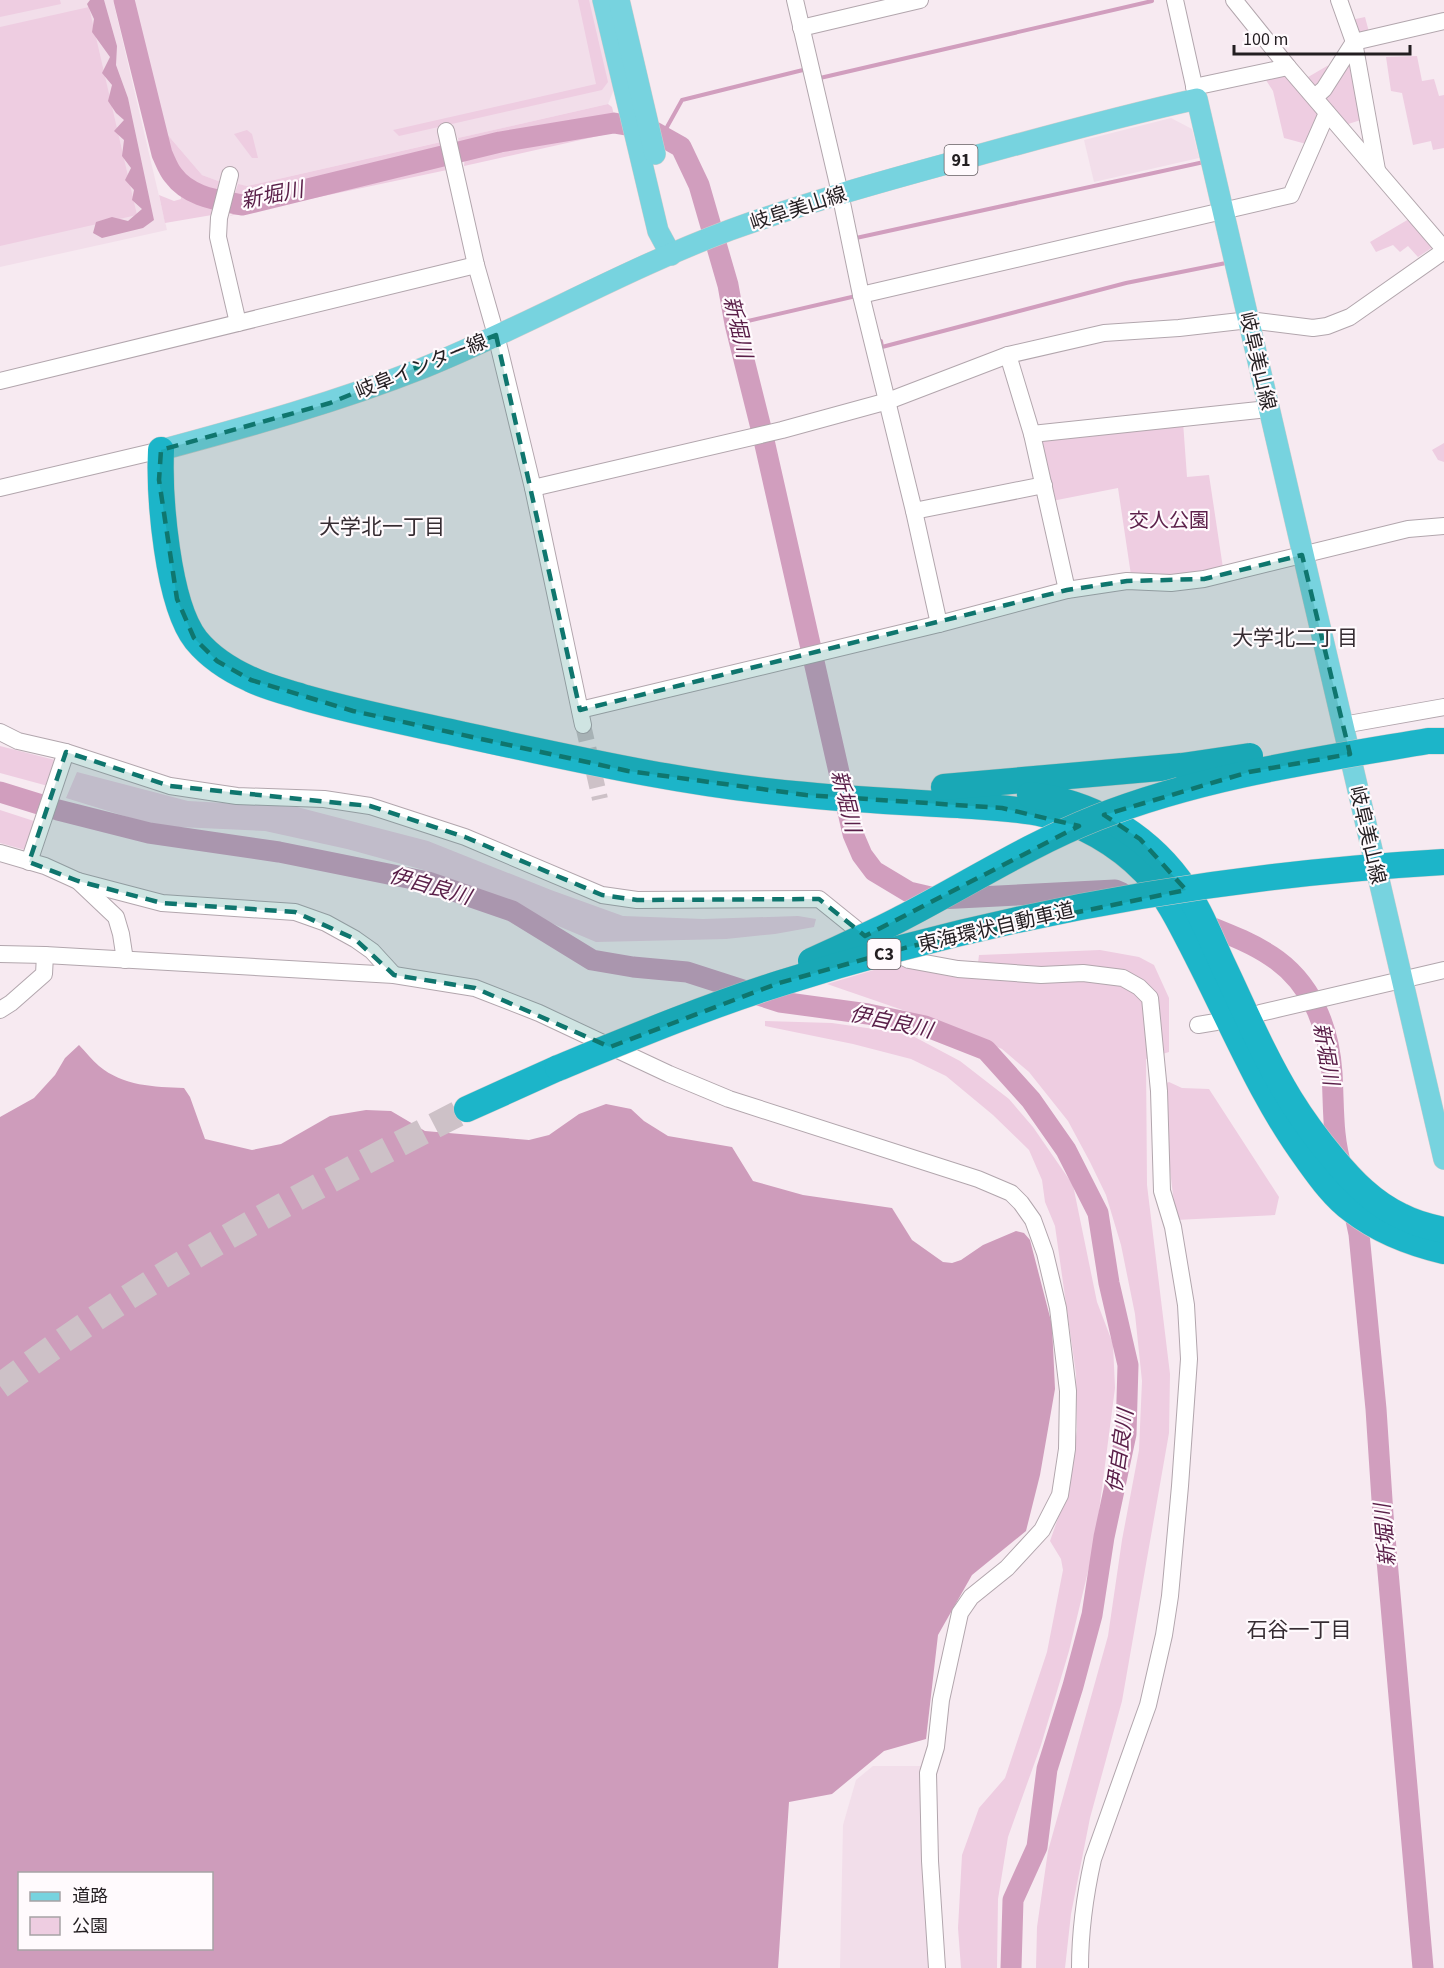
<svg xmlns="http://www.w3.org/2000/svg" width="1444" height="1968" font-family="'Source Sans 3','Noto Sans JP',sans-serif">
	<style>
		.built { fill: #f2deea }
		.green { fill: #eecde1 }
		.forest { fill: #ce9cbb; fill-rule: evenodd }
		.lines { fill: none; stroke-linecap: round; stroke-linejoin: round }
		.stream { stroke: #d19ebe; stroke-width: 4 }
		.river { stroke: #d19ebe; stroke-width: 21 }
		.minor-tunnel { stroke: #cdc1c7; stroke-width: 16; stroke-dasharray: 16 8; stroke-linecap: butt }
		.highway-tunnel { stroke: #cdc1c7; stroke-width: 26; stroke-dasharray: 26 13; stroke-linecap: butt }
		.minor-casing { stroke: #b2a6ad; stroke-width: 18 }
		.major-casing { stroke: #cfcece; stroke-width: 22 }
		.highway-casing { stroke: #cfcece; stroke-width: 27 }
		.minor { stroke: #fff; stroke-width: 16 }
		.major { stroke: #77d3df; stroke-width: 21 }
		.highway { stroke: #1cb5c9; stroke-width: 26 }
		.highway-bridge-casing { stroke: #cfcece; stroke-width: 27; stroke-linecap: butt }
		.highway-bridge { stroke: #1cb5c9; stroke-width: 26 }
		.marked { fill: #0f766e; fill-opacity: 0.2; stroke: #0f766e; stroke-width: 4.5; stroke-dasharray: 12 8; stroke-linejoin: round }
		.labels { text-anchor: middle; stroke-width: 4.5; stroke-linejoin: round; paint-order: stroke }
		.shield { fill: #fffafd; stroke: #656063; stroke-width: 1.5 }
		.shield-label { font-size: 18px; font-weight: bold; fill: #231e21 }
		.street-label { font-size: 20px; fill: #231e21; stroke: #fffafd }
		.park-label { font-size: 20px; fill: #5e224c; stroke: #fffafd }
		.water-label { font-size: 21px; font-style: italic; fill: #591e48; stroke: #fffafd }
		.neighbourhood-label { font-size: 21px; fill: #362c32; stroke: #fffafd }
	</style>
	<rect width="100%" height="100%" fill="#f7eaf1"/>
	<g class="built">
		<path d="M0,0H113L167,230L0,267Z"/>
		<path d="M134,0H595L615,87L608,104L247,186L221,182L202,175L166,133Z"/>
		<path d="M1171,118L1192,129L1199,158L1094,182L1084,140Z"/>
		<path d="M873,1766H922L930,1968H840L843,1825L856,1780Z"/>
	</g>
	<g class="green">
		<path d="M0,0H60L61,4L0,17Z"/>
		<path d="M578,0H589L608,82L602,90L399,136L393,130L596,84Z"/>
		<path d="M89,7L137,215L0,246V27Z"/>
		<path d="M1365,17L1369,32L1356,33L1351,20Z"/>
		<path d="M1351,51L1364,119L1345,125L1323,95Z"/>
		<path d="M1417,56L1422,81L1434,79L1439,96L1444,95V148L1433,150L1431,141L1413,145L1402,93L1391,91L1386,57Z"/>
		<path d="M1335,64L1320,88L1312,90L1303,80L1327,66Z"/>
		<path d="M1291,75L1321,110L1310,145L1284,138L1273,91L1264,77Z"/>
		<path d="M608,104L612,107L615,119L459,147L458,138Z"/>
		<path d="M615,125L616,132L464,166L465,155Z"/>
		<path d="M247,130L252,134L258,158H252L234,134Z"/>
		<path d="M166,133L202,175L221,182L212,215L165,223L159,195L174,201L181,199L180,171L158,139Z"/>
		<path d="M441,142L443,152L242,201L233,198L238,184L247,186Z"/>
		<path d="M445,160L447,170L229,216L245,208Z"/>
		<path d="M1409,219L1433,247L1418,257L1408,246L1400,252L1393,245L1376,252L1370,242Z"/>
		<path d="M1183,422L1187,477L1209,475L1223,568L1192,575H1131L1118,488L1052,501L1038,437Z"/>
		<path d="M1444,443V462L1438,460L1432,450Z"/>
		<path d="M0,746L55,760L48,786L0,773Z"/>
		<path d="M77,772L188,801L297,807L428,841L551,890L623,916L703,919L798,916L816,919L814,927L775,934L726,939L596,942L431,872L347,849L265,831L157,826L66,798Z"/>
		<path d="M0,810L37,822L29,851L0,843Z"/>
		<path d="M1100,950L1139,957L1154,965L1169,998V1052L1146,1059L1147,1185L1170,1374L1169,1433L1122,1701L1090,1818L1071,1914L1065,1968H1036L1037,1927L1048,1851L1108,1636L1122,1540L1139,1450L1142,1381L1135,1314L1121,1245L1106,1195L1090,1162L1068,1121L1029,1072L1002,1049L952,1027L827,984L894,964L956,973L976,979L979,955Z"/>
		<path d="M765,1021L832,1023L909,1034L960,1061L1009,1099L1033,1127L1073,1185L1097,1302L1113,1344L1115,1388L1095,1542L1069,1651L1041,1745L1008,1837L998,1899L997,1968H961L958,1928L962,1855L979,1808L1005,1778L1047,1652L1063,1570L1061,1559L1050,1541L1069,1487L1077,1430L1076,1374L1055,1226L1045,1202L1042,1180L1029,1150L993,1115L946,1076L911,1059L853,1044L765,1026Z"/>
		<path d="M1169,1082L1182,1088L1209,1089L1279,1197L1275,1215L1176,1220L1160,1086Z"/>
	</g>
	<g class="forest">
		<path d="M90,0H104L117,46L116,65L128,98L154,220L143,228L102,238L93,233L96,222L112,217L128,221L142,209L132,200L134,190L125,180L131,168L122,156L124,140L114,131L124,120L116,113L108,101L112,85L102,73L110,57L92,32L94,19L87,4Z"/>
		<path d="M79,1045C86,1052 92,1060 99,1066C123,1086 154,1087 184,1088L190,1097L205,1139L252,1150L281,1144L330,1116L366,1110L391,1111L425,1131L529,1140L549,1135L579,1114L606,1104L631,1109L644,1121L668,1136L732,1147L753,1181L803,1195L892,1208L912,1240L943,1262L952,1263L961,1260L983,1245L1016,1231L1024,1233L1030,1240L1052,1325L1055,1389L1040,1475L1026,1531L972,1575L938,1635L926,1739L884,1751L832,1794L789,1802L778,1968H0V1117L34,1098L55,1075L65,1058ZM20,1874H212V1948H20Z"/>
	</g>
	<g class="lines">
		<g class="stream">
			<path d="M817,76L820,78L1152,1"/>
			<path d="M662,136L682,100L803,70L807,72"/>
			<path d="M856,239V238L1204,162"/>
			<path d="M735,324L856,296"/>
			<path d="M881,341L882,347L1126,283L1226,263"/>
		</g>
		<g class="river">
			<path d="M124,0L162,154C165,160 168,169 173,175C189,197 217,200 242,205L500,142L614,123L649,129L681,147L699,185L728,285L735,324L763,436L853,834L862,855L874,871L909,892L939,899L1115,890L1122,893"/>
			<path d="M0,792L58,810L149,833L279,852L428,882L512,911L592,960L633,967L687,972L780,1002L868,1014L925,1026L986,1050L1031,1100L1066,1150L1098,1213L1109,1283L1128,1365L1126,1434L1104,1537L1092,1615L1073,1686L1047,1769L1037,1847L1013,1900L1011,1968"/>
			<path d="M1196,921C1220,931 1249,941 1271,956C1311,982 1329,1027 1332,1073C1334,1105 1332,1138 1342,1168"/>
			<path d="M1352,1201L1359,1234L1376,1409L1383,1515L1423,1968"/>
		</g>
		<path class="minor-tunnel" d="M583,725L600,799"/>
		<path class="highway-tunnel" d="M0,1386C38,1358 77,1330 116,1305C228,1232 348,1170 467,1109"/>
		<defs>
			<g id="minor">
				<path d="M795,0L840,193L861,295L914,511L939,624"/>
				<path d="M1175,0L1197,99"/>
				<path d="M1234,0L1288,67L1444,249"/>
				<path d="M1339,0L1354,42L1377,170"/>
				<path d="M801,28L920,0"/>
				<path d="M1194,87L1288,67"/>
				<path d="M1315,97L1324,89L1354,42L1444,21"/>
				<path d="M446,131L476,265L496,335L533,488L583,725"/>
				<path d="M230,175L219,218L218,237L238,323"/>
				<path d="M861,295L1291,195L1327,113"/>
				<path d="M1008,355L1032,434L1067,590"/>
				<path d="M0,381L476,265"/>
				<path d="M1032,434L1268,409"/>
				<path d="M0,488L161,450"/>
				<path d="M533,488L782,430L888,401L1008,355L1104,333L1179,328L1249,320L1313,328L1327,326L1350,317L1444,251"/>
				<path d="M914,511L1044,485"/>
				<path d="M580,710L939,624L1067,590L1127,581L1171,583L1204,579L1408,529L1444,526"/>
				<path d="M1343,725L1444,707"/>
				<path d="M0,732L18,741L66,752L170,786L237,796L324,799L370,806L465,837L602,895L637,900L819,899L871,941L909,960L958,969L1041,975L1083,973L1123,978L1139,987L1150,998L1159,1091L1162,1191L1173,1227L1186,1305L1189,1359L1180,1486L1170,1596L1164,1635L1148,1705L1093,1859C1085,1895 1080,1931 1080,1968"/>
				<path d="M0,853L45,866L78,881L116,917L121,934L125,960"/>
				<path d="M29,862L66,752"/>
				<path d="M78,881L162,903L295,912L326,923L355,939L372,951L394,975"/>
				<path d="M0,954L45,955L394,975L475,988L539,1013L669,1074L729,1099L978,1179L1011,1193L1021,1203L1033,1220L1045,1253L1058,1308L1068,1391L1067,1449L1060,1495L1042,1530L1007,1568L971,1597L960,1613L941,1700L936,1747L928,1773L930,1861L937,1968"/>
				<path d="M0,1010L11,1003L44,974L45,955"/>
				<path d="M1260,1013L1444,970"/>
				<path d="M1198,1025L1216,1022"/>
			</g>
			<g id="major">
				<path d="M603,0L658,231L671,255"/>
				<path d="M619,0L655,154"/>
				<path d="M161,450C250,426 337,402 423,368C527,326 625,269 730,230C805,203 880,182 957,161C1036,139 1116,117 1197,99L1444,1159"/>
			</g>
			<g id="highway">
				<path d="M161,450C159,496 167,603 196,640C210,657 230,670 250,679C268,688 288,692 306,698C355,712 405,722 455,733C571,758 687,785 806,795C856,800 907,802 958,805C986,807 1015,808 1043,814C1080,822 1118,844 1145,872C1168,896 1183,929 1198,958C1233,1026 1262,1098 1307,1159C1320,1177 1334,1197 1352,1210C1379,1231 1410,1243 1444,1251"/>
				<path d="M944,787L1182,766"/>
				<path d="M1030,795C1090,802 1143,832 1179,880C1198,905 1210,937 1223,965C1244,1009 1264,1057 1290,1099C1303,1120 1317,1139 1333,1158C1352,1181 1373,1203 1401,1216C1414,1223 1429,1227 1444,1230"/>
				<path d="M467,1109L558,1068"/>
			</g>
		</defs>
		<use href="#minor" class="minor-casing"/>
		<use href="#major" class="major-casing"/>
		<use href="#highway" class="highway-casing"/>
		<use href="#minor" class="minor"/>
		<use href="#major" class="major"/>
		<use href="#highway" class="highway"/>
		<defs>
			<g id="highway-bridge">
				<path d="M1182,766L1250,756"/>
				<path d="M811,961C841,947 872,934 902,918C966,885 1028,845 1096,818C1202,776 1316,760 1428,741H1444"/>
				<path d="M558,1068C631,1038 705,1007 781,983C995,915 1220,875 1444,862"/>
			</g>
		</defs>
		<use href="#highway-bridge" class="highway-bridge-casing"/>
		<use href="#highway-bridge" class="highway-bridge"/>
	</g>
	<path class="marked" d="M496,335L580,710L1067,590L1127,581L1204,579L1302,555L1350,754L1249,772L1104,815L1140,839L1186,890L912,946L779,983L610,1047L475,988L394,975L355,939L295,912L162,903L78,881L29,862L66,752L170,786L370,806L465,837L602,895L637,900L819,899L865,936L1079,826L1002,808L806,795L628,771L353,711L251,680L217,661L194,638L177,599L159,480L161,450L330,403Z"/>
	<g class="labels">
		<g class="shield">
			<rect x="944.5" y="145" width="33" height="30" rx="4.5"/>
			<rect x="867.5" y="939" width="33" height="30" rx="4.5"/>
		</g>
		<g class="shield-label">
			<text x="961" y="166">91</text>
			<text x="884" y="960">C3</text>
		</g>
		<g class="street-label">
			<text transform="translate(798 208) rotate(-18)" y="7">岐阜美山線</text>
			<text transform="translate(1258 361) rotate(77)" y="7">岐阜美山線</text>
			<text transform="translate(421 366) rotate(-22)" y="7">岐阜インター線</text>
			<text transform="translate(1368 835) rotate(77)" y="7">岐阜美山線</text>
			<text transform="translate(996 927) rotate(-13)" y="7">東海環状自動車道</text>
		</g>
		<g class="park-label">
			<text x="1169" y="527">交人公園</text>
		</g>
		<g class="water-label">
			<text transform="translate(272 195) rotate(-11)" y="7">新堀川</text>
			<text transform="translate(738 327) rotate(77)" y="7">新堀川</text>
			<text transform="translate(846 801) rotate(76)" y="7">新堀川</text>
			<text transform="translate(430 886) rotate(16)" y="7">伊自良川</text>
			<text transform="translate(891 1022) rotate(12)" y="7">伊自良川</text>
			<text transform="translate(1326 1054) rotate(80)" y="7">新堀川</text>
			<text transform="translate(1120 1451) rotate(-82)" y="7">伊自良川</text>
			<text transform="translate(1385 1535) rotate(-95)" y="7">新堀川</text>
		</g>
		<g class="neighbourhood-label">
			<text x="382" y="534">大学北一丁目</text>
			<text x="1295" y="645">大学北二丁目</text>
			<text x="1299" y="1637">石谷一丁目</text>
		</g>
	</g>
	<rect x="18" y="1872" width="195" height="78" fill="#fffafd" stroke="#a7a2a5" stroke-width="1.5"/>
	<rect x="30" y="1892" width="30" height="9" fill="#77d3df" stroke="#a7a2a5" stroke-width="1.5"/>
	<text x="72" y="1902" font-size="18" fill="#231e21">道路</text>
	<rect x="30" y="1917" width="30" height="18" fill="#eecde1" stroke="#a7a2a5" stroke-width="1.5"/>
	<text x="72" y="1932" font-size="18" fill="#231e21">公園</text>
	<path d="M1234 45v9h176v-9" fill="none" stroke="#231e21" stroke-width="3"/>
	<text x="1243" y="45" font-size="18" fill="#231e21" stroke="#fffafd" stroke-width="4.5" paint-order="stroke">100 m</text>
</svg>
